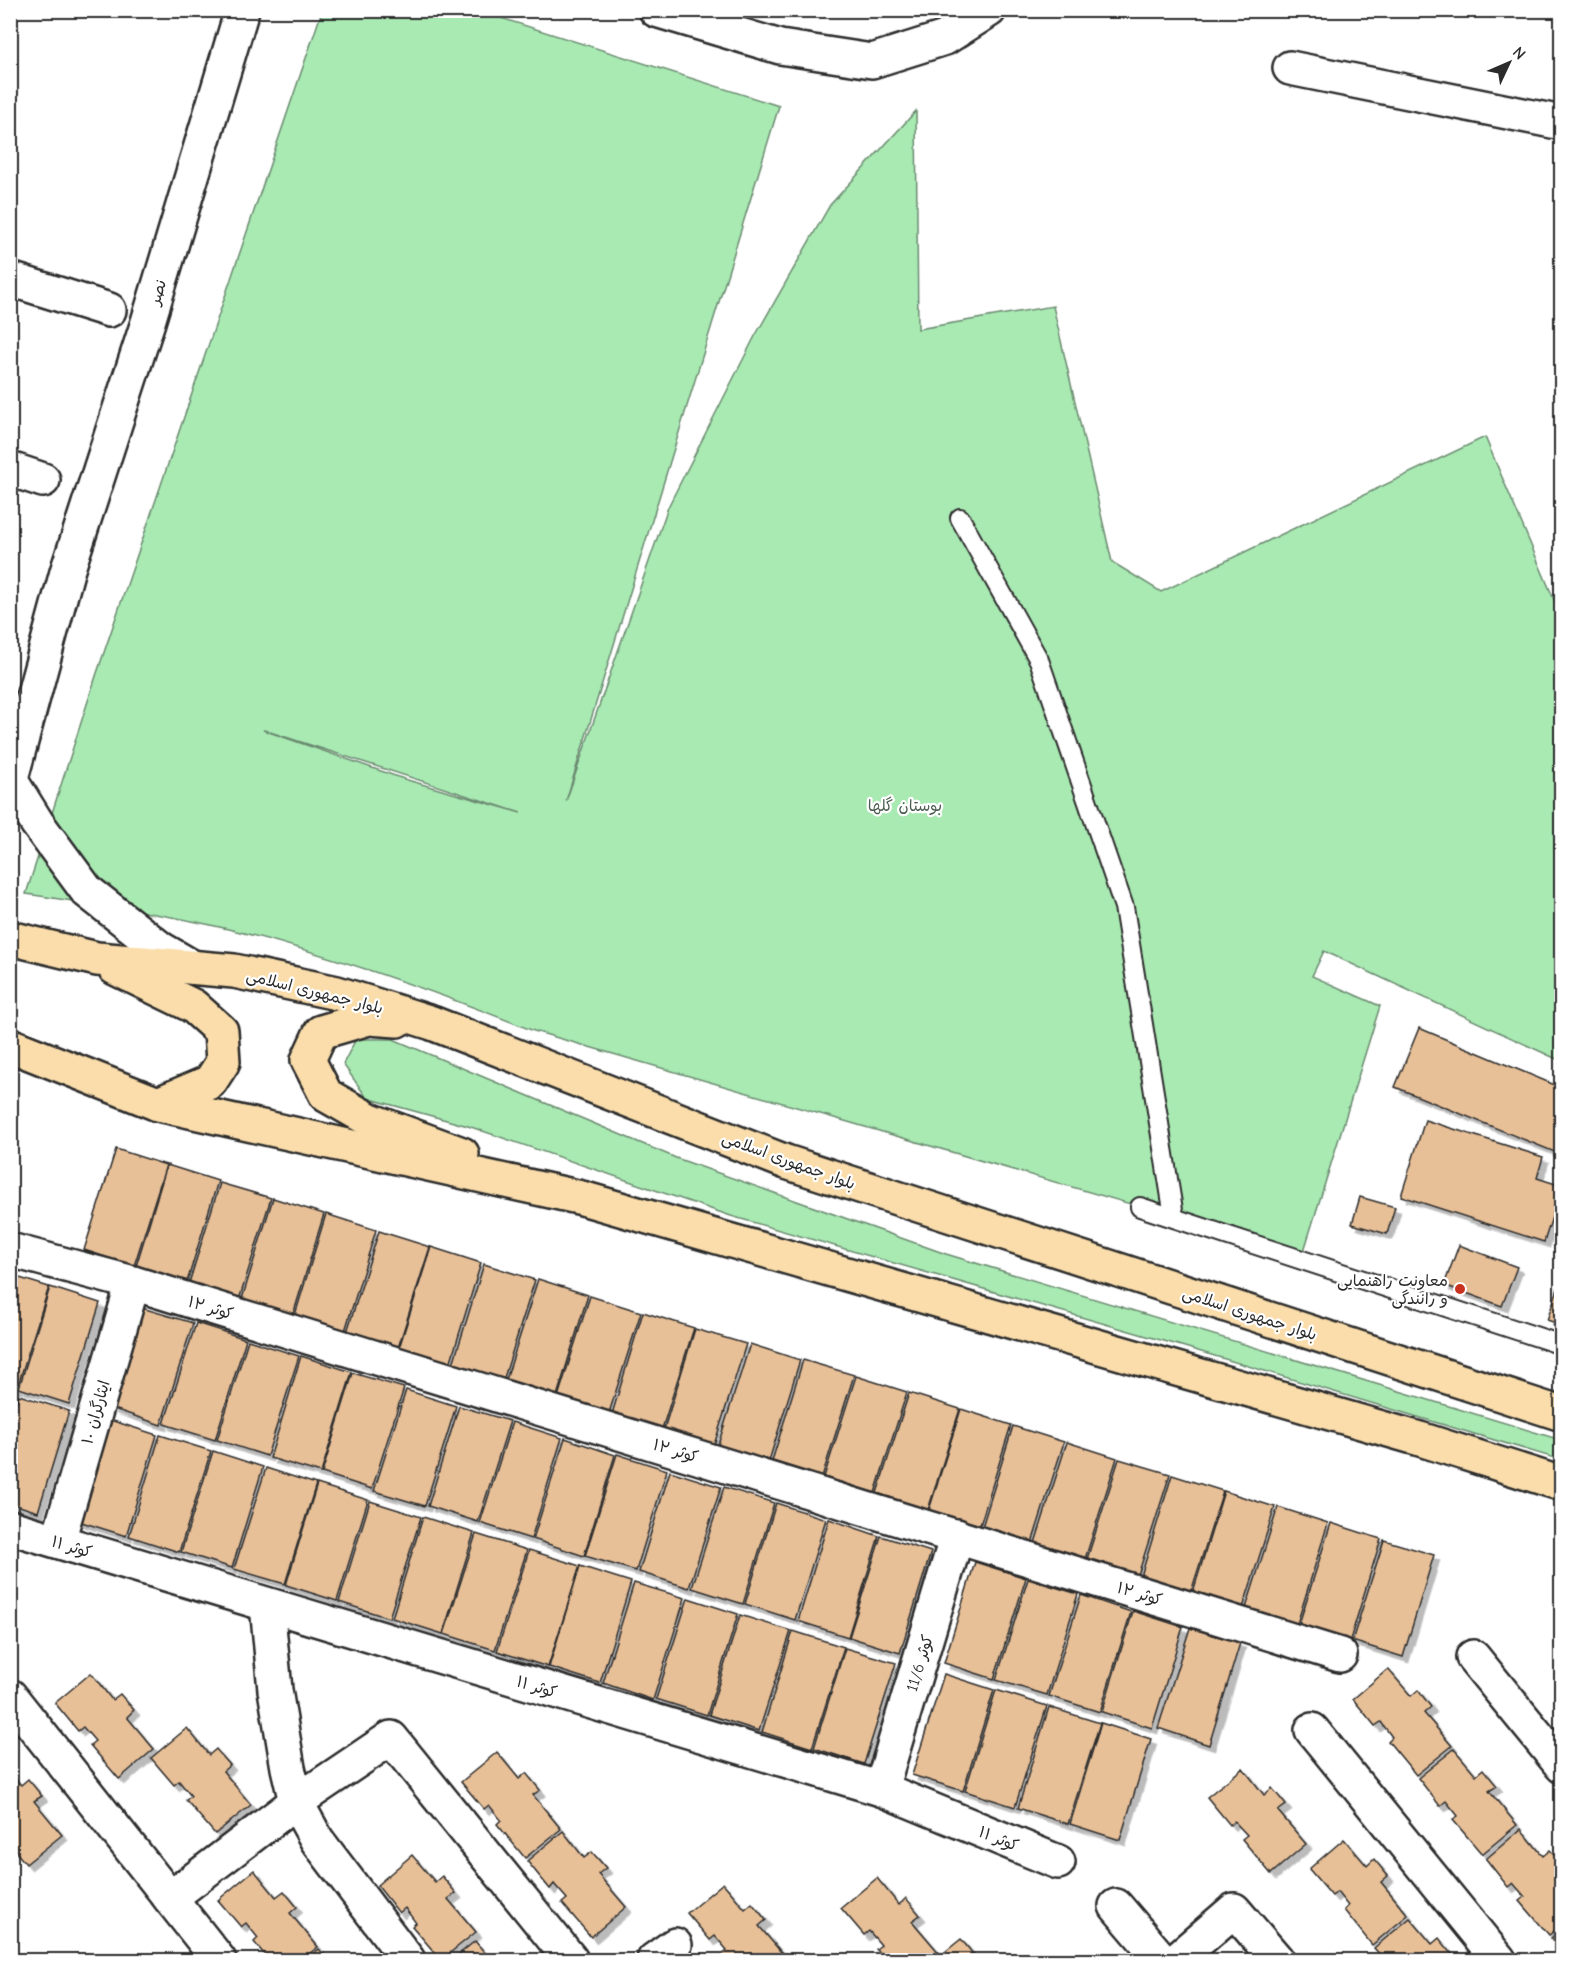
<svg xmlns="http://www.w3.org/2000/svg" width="1572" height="1971" font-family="'Comic Neue','Playpen Sans Arabic',sans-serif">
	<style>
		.green { fill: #a9eab3; stroke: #6a8a6f; stroke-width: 1.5; fill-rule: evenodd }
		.building { fill: #e8c098; stroke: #2b2b2b; stroke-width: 1.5; filter: url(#shadow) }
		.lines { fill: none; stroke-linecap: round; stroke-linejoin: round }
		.lane-casing { stroke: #2b2b2b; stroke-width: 22 }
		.street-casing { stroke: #2b2b2b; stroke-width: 38 }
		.secondary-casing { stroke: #2b2b2b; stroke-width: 38 }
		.primary-casing { stroke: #2b2b2b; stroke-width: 38 }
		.lane { stroke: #fff; stroke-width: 18 }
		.street { stroke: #fff; stroke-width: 33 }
		.secondary { stroke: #fff; stroke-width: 33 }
		.primary { stroke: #faddab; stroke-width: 33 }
		.poi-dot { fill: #c8321e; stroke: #fff; stroke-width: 2 }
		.labels { text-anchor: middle; stroke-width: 4.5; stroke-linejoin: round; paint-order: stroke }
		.street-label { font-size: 16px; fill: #2b2b2b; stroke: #fff }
		.park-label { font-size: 16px; fill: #4a5b4d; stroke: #fff }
		.poi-label { font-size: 16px; fill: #2b2b2b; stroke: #fff; text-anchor: end }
	</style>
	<defs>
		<filter id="shadow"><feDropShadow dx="5.5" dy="5.5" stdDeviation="0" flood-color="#0004"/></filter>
	</defs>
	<rect width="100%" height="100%" fill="#fff"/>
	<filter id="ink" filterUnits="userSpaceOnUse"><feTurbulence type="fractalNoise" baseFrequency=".0167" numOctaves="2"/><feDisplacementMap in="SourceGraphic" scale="12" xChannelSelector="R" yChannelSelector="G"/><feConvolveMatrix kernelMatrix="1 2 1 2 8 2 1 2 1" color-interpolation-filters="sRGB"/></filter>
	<g filter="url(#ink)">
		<g class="green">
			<path d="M322,11H479L779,106L566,801L668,507L754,338L830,205L916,111L918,329L1053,306L1112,562L1161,592L1485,437L1561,616V1061L1324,951L1312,976L1380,1006L1303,1254L534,1031C434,991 333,955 228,929C162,913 93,904 26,894L96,676ZM263,730H264L521,813L404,779Z"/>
			<path d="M356,1039H393L676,1158L946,1254L1561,1440V1460L1178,1345L731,1216L468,1126L367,1098L343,1064Z"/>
		</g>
		<g class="building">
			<path d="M1419,1028L1562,1088V1155L1395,1087Z"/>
			<path d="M1425,1120L1543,1157L1537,1178L1562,1186L1544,1242L1401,1196Z"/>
			<path d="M116,1149L166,1165L134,1266L84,1250Z"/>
			<path d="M167,1165L218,1181L187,1282L136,1266Z"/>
			<path d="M220,1183L271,1198L239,1300L189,1283Z"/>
			<path d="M1360,1197L1395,1207L1387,1234L1352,1224Z"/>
			<path d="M273,1198L324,1214L293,1315L242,1299Z"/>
			<path d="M326,1214L376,1230L345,1331L295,1315Z"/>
			<path d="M379,1231L430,1247L398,1348L347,1332Z"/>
			<path d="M1459,1245L1517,1267L1502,1306L1444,1285Z"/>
			<path d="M431,1247L481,1263L450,1364L399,1348Z"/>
			<path d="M484,1264L535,1280L503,1381L453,1364Z"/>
			<path d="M10,1275L49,1287L17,1388L10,1386Z"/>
			<path d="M1562,1277V1325L1547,1320Z"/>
			<path d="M538,1279L588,1295L557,1396L506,1380Z"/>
			<path d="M50,1287L100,1303L69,1404L19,1388Z"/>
			<path d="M590,1296L641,1312L609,1413L558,1397Z"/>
			<path d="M142,1308L193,1323L161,1425L111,1408Z"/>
			<path d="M643,1312L694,1328L662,1429L612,1414Z"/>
			<path d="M196,1323L246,1339L215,1440L164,1424Z"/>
			<path d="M695,1329L746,1344L714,1445L664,1429Z"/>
			<path d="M248,1340L299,1356L267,1456L217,1440Z"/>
			<path d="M750,1344L800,1360L769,1461L718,1445Z"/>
			<path d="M301,1356L352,1372L321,1473L270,1458Z"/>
			<path d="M803,1360L854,1375L822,1477L772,1461Z"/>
			<path d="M353,1373L404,1388L372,1489L322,1473Z"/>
			<path d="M856,1376L907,1392L875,1493L824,1477Z"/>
			<path d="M406,1390L456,1406L425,1506L374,1491Z"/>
			<path d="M10,1393L18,1395L10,1419Z"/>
			<path d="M909,1393L960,1409L928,1510L877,1493Z"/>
			<path d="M19,1395L69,1411L38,1512L10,1503V1422Z"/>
			<path d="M459,1406L510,1421L478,1522L428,1506Z"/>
			<path d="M961,1409L1011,1425L980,1525L929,1510Z"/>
			<path d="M107,1419L157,1435L126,1536L75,1520Z"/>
			<path d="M512,1422L562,1438L531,1539L480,1523Z"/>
			<path d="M1013,1426L1064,1442L1032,1543L982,1527Z"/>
			<path d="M160,1435L211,1451L179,1552L129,1536Z"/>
			<path d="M565,1438L615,1455L584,1556L533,1539Z"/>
			<path d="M1067,1442L1117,1458L1085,1559L1035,1543Z"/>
			<path d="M213,1451L263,1467L232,1568L181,1552Z"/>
			<path d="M617,1454L667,1470L636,1571L585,1556Z"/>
			<path d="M1119,1459L1170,1474L1138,1575L1087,1559Z"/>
			<path d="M266,1468L316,1484L285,1584L234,1569Z"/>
			<path d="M670,1471L721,1487L689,1588L639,1572Z"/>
			<path d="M1172,1475L1223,1491L1191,1592L1141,1576Z"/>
			<path d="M317,1484L368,1500L337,1601L286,1585Z"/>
			<path d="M724,1487L774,1503L743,1604L692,1588Z"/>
			<path d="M1224,1491L1275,1507L1243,1608L1193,1592Z"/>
			<path d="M370,1501L421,1517L389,1618L339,1602Z"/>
			<path d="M776,1503L826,1519L795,1620L745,1604Z"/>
			<path d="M1278,1507L1328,1523L1297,1624L1246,1608Z"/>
			<path d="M423,1517L474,1533L443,1634L392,1618Z"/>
			<path d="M829,1519L879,1536L848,1637L798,1621Z"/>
			<path d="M1331,1523L1381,1539L1350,1640L1299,1624Z"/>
			<path d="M476,1534L527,1550L495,1650L444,1634Z"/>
			<path d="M881,1536L931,1552L900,1653L849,1637Z"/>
			<path d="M1384,1540L1434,1555L1403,1657L1352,1641Z"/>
			<path d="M529,1550L580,1566L548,1667L497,1651Z"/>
			<path d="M975,1562L1026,1578L994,1679L944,1663Z"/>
			<path d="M580,1566L631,1582L600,1683L549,1667Z"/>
			<path d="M1028,1579L1078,1594L1047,1695L996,1680Z"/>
			<path d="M634,1583L685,1598L653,1700L603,1683Z"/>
			<path d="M1081,1595L1131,1612L1100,1712L1049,1696Z"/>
			<path d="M688,1598L738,1614L707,1715L656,1699Z"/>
			<path d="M1133,1611L1183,1627L1152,1728L1102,1712Z"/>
			<path d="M740,1615L791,1631L759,1731L709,1715Z"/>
			<path d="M1190,1628L1240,1643L1209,1745L1158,1728Z"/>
			<path d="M793,1631L844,1647L812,1748L762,1732Z"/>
			<path d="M845,1648L896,1663L864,1764L814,1748Z"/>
			<path d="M1388,1669L1411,1696L1418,1690L1431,1707L1424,1713L1452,1746L1416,1775L1388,1741L1392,1737L1381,1722L1375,1726L1353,1699Z"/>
			<path d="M91,1673L112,1700L120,1694L134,1710L127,1717L154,1749L119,1779L90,1745L95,1741L83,1727L78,1731L55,1703Z"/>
			<path d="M944,1674L994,1690L963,1791L912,1775Z"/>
			<path d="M996,1690L1047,1706L1015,1807L965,1791Z"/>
			<path d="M1049,1707L1100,1723L1068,1824L1018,1808Z"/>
			<path d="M1101,1723L1151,1739L1120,1840L1070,1824Z"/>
			<path d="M187,1728L209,1755L216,1749L230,1765L223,1771L251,1805L215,1834L186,1800L191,1796L179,1781L174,1785L151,1758Z"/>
			<path d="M1454,1749L1476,1775L1483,1769L1497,1786L1489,1791L1517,1825L1482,1854L1453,1820L1458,1816L1446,1801L1440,1806L1418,1778Z"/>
			<path d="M497,1752L519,1779L526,1773L540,1790L533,1795L561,1829L525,1858L497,1824L501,1820L489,1805L484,1809L461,1782Z"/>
			<path d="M1243,1768L1264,1795L1272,1788L1286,1805L1278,1811L1306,1844L1271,1874L1242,1839L1247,1835L1234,1821L1230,1825L1207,1797Z"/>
			<path d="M10,1773L21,1785L28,1779L42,1796L34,1801L62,1835L26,1864L10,1845Z"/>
			<path d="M1521,1829L1543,1856L1550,1850L1562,1863V1869L1557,1873L1562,1878V1925L1549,1935L1520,1901L1525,1897L1513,1883L1508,1887L1486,1859Z"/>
			<path d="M563,1831L584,1858L592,1852L606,1868L598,1874L626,1907L591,1937L562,1903L567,1899L554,1884L550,1889L527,1861Z"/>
			<path d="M1344,1839L1367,1866L1374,1859L1388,1876L1381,1882L1408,1915L1372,1945L1344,1910L1348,1906L1337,1892L1332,1896L1309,1869Z"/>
			<path d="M412,1855L435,1882L442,1876L456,1893L448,1899L476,1932L441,1960L412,1926L416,1923L405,1908L399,1913L377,1885Z"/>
			<path d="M254,1870L276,1897L284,1891L297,1907L290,1913L318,1947L301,1960H269L254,1942L258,1938L246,1923L241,1927L218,1900Z"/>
			<path d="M877,1878L899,1905L906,1898L920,1915L912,1921L940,1954L933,1960H886L876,1949L881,1945L869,1931L864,1935L841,1908Z"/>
			<path d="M723,1883L745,1909L752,1903L766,1920L759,1926L787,1959L785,1960H728L722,1954L727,1950L715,1936L710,1940L687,1913Z"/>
			<path d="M1410,1918L1432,1944L1439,1938L1453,1955L1446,1960H1385L1374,1948Z"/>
			<path d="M1562,1929V1951L1551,1938Z"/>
			<path d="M961,1939L978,1960H935Z"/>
			<path d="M475,1941L491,1960H452Z"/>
			<path d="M319,1949L329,1960H306Z"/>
		</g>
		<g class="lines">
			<defs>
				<g id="lane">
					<path d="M960,518L1039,660L1124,907L1174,1216"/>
					<path d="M1140,1207L1562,1345"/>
				</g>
				<g id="street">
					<path d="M656,10L780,47L872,61L945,38L989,10"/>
					<path d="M1290,68L1562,123"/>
					<path d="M10,279L109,310"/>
					<path d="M10,469L43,480"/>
					<path d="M10,1250L133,1283L1340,1655"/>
					<path d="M10,1527L881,1789L1058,1862"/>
					<path d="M58,1541L133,1283"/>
					<path d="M267,1605L275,1690L288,1768L296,1802L317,1840L408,1960"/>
					<path d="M1473,1657L1562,1766"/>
					<path d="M10,1696L219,1960"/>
					<path d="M1312,1730L1499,1960"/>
					<path d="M881,1789L957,1536"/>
					<path d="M170,1898L296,1802L391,1738L571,1960"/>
					<path d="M1116,1906L1162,1960"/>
					<path d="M654,1960L675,1945"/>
					<path d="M1176,1960L1234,1910L1277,1960"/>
				</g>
				<g id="secondary">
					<path d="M11,781L37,823L87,891L161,949L192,967"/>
					<path d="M10,782L67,572L148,322L242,10"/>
				</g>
				<g id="primary">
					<path d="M10,938L97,959L234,971L337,993L432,1023L786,1162L1562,1414"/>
					<path d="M115,968L193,1006L221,1031L223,1062L210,1082L158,1104"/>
					<path d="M397,1020L369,1018L321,1032L308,1060L326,1095L370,1120L462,1154"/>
					<path d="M10,1045L158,1104L582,1198L1420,1439L1562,1484"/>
				</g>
			</defs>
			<use href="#lane" class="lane-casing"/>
			<use href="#street" class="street-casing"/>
			<use href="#secondary" class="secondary-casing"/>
			<use href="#primary" class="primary-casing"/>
			<use href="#lane" class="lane"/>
			<use href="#street" class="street"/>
			<use href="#secondary" class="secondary"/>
			<use href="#primary" class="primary"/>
		</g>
	</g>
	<circle class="poi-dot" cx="1460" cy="1289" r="6"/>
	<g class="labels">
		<g class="street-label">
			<text transform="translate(157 292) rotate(-73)" y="6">نصر</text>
			<text transform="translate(315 991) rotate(14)" y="6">بلوار جمهوری اسلامی</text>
			<text transform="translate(789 1160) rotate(20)" y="6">بلوار جمهوری اسلامی</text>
			<text transform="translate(211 1307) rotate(17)" y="6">کوثر ۱۲</text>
			<text transform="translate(1250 1313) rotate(18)" y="6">بلوار جمهوری اسلامی</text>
			<text transform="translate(95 1412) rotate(-74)" y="6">ایثارگران ۱۰</text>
			<text transform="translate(676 1450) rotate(17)" y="6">کوثر ۱۲</text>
			<text transform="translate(72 1546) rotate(17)" y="6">کوثر ۱۱</text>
			<text transform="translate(1140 1593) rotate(17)" y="6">کوثر ۱۲</text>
			<text transform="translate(919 1663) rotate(-73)" y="6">کوثر 11/6</text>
			<text transform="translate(537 1686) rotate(17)" y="6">کوثر ۱۱</text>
			<text transform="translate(999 1838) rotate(22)" y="6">کوثر ۱۱</text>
		</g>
		<g class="park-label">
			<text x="905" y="811">بوستان گلها</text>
		</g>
		<g class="poi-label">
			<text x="1448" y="1286">معاونت راهنمایی<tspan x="1448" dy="18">و رانندگی</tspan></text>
		</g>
	</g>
	<rect width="1572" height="1971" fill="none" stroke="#fff" stroke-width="36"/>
	<rect x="18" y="18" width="1536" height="1935" fill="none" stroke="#2b2b2b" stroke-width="2" filter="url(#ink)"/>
	<g transform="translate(1509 63) rotate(46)" stroke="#ffffff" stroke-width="4.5" paint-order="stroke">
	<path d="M0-4.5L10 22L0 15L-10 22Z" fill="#2b2b2b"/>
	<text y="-9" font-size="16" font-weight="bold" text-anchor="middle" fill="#2b2b2b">N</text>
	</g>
</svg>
